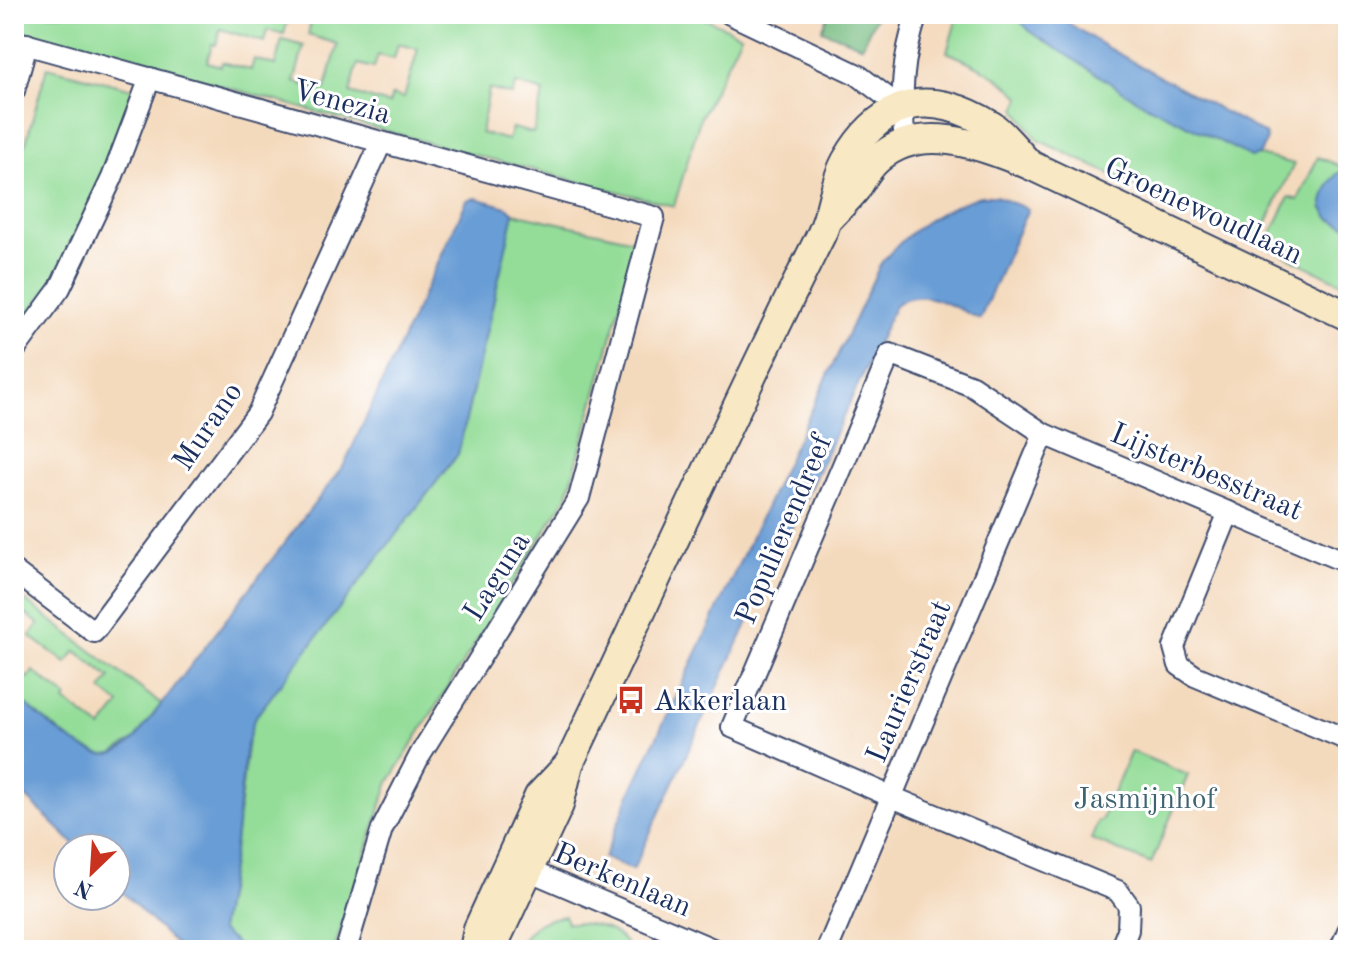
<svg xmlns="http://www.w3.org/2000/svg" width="1362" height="964" font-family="'Old Standard TT',serif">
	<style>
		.green { fill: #94dd99; stroke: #58867c; stroke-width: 2; fill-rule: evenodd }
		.forest { fill: #77bc81; stroke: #497670; stroke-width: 2 }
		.water { fill: #699dd5; stroke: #42669a; stroke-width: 2 }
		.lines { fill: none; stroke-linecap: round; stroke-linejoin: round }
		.street-casing { stroke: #3c496c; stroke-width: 24 }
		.secondary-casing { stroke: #3c496c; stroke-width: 32 }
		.street { stroke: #fff; stroke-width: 20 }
		.secondary { stroke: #f8e8c3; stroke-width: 28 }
		.labels { text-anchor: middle; stroke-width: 6; stroke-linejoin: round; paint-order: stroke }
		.street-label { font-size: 30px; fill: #1b2f5e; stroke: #fff }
		.poi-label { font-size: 30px; fill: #1b2f5e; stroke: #fff; text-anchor: start }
		.park-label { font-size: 30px; fill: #3f6370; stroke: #fff }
	</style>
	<rect width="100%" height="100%" fill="#fff"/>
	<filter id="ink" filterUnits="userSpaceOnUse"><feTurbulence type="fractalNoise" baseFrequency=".0125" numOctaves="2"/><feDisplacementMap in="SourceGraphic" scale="16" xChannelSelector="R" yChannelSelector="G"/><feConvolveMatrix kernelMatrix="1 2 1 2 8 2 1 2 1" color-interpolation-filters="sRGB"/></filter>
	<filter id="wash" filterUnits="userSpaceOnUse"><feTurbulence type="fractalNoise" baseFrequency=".006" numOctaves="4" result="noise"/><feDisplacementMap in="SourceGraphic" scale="32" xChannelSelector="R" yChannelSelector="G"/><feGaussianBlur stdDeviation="1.8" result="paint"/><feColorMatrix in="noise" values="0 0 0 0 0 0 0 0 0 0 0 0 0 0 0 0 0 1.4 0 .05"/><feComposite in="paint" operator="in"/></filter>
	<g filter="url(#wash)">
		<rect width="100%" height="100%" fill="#f4dabd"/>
		<g class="green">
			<path d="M14,14H696L741,35L700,119L674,206L459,151L14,29ZM289,15L311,21L308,35L338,44L325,90L294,82L304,46L282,40L275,65L254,59L251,70L222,62L221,66L207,62L212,44L216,45L220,29L264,42L267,30L284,34ZM398,44L418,49L404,98L392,95L389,104L350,93L358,64L374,68L378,55L394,59ZM516,84L544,92L533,133L512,128L508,140L481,133L489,89L512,95Z"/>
			<path d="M958,14H1013L1031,32L1140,102L1251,156L1259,155L1294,164L1257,243L1038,140L1016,109L1021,98C1001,76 975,64 947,52Z"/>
			<path d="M47,67L133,89L103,175L51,284L14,334V185Z"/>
			<path d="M1318,157L1348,169C1331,172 1325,192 1322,207L1330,219L1348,227V286L1265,246L1289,197L1298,200Z"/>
			<path d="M514,213L638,241L568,494L389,782L334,950H243L220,930L234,851L249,732L254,719L278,686L458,454Z"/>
			<path d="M14,592L161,704L134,740L112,754L103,755L75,744L14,695V656L20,661L15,668L28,678L33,671L67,697L65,701L101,728L120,704L101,690L110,678L76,651L66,663L30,636L39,624L14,605Z"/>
			<path d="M1131,751L1188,775L1151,864L1091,839L1098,821H1101Z"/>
			<path d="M565,916L567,923C593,922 617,927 630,950H594L595,946L570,940L565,950H517C528,927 540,919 565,916Z"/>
		</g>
		<path class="forest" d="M829,14H877L862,46L822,30Z"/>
		<g class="water">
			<path d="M1013,14H1054L1108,48L1265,134L1267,140L1259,155L1251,157L1140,102L1031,32Z"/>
			<path d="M1348,169V227L1330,219L1322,207C1325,192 1331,172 1348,169Z"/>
			<path d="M980,196H996L1028,209L980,319C954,308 921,284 895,305L633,870L604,858L629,796L881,263C910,229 938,210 980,196Z"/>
			<path d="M476,198L507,207L514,213L458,454L254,719L245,753L234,851L220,930L243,950H181L116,886V848H78L14,785V695C34,710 86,762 112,754C120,752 128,745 134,740L344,465L467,200Z"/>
		</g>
	</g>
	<g filter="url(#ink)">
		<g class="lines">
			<defs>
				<g id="street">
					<path d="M730,14L858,75L901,108"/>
					<path d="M14,41L654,217L579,498L421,753L382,829L346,950"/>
					<path d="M14,91L27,44"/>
					<path d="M905,144C900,95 902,60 917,14"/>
					<path d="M14,351L60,288L112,178L150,78"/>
					<path d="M1229,512L1174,647L1179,665L1195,676L1348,740"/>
					<path d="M14,571L94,632L258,413L381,143"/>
					<path d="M516,865L715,950"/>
					<path d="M827,950L1044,434"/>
					<path d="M1120,950L1128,930L1129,906L1118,891L892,797L732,727L890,354L972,386L1044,434L1348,563"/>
					<path d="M1340,950L1348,931"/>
				</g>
				<g id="secondary">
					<path d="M831,216C839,207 849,198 856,189C863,178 868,167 878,159C922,120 984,147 1030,165L1348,316"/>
					<path d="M474,950L478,929L539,796L569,764"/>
					<path d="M491,950L559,805L569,764C653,588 733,409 821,235C833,211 833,184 846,161C859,138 876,118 901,108C931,96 967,110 992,126C1006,136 1018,153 1030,165"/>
				</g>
			</defs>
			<use href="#street" class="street-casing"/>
			<use href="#secondary" class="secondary-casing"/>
			<use href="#street" class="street"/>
			<use href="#secondary" class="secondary"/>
		</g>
	</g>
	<defs>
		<symbol id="bus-bare" viewBox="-9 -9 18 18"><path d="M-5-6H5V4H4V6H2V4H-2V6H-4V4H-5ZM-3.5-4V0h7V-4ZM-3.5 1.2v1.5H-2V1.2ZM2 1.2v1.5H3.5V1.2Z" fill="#c8321e" stroke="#fff" stroke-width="2.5" paint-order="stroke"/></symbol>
	</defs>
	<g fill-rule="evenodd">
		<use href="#bus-bare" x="611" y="680" width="40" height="40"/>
	</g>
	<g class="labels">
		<g class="street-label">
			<text transform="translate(342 101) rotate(15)" y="10">Venezia</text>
			<text transform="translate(1204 210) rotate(25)" y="10">Groenewoudlaan</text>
			<text transform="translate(207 426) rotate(-56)" y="10">Murano</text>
			<text transform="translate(1207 471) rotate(23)" y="10">Lijsterbesstraat</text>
			<text transform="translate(783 529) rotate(-67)" y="10">Populierendreef</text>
			<text transform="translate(496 576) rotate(-58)" y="10">Laguna</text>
			<text transform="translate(908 681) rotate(-67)" y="10">Laurierstraat</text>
			<text transform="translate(623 879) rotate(23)" y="10">Berkenlaan</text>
		</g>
		<g class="poi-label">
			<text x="653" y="710">Akkerlaan</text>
		</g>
		<g class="park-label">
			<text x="1145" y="808">Jasmijnhof</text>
		</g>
	</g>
	<rect width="1362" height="964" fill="none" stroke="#fff" stroke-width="48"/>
	<g transform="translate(92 872) rotate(205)"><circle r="38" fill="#ffffff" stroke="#a4acbf" stroke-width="2"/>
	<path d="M0-6L14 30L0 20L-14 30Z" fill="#c8321e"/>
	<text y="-12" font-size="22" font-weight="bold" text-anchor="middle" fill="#1b2f5e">N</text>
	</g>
</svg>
